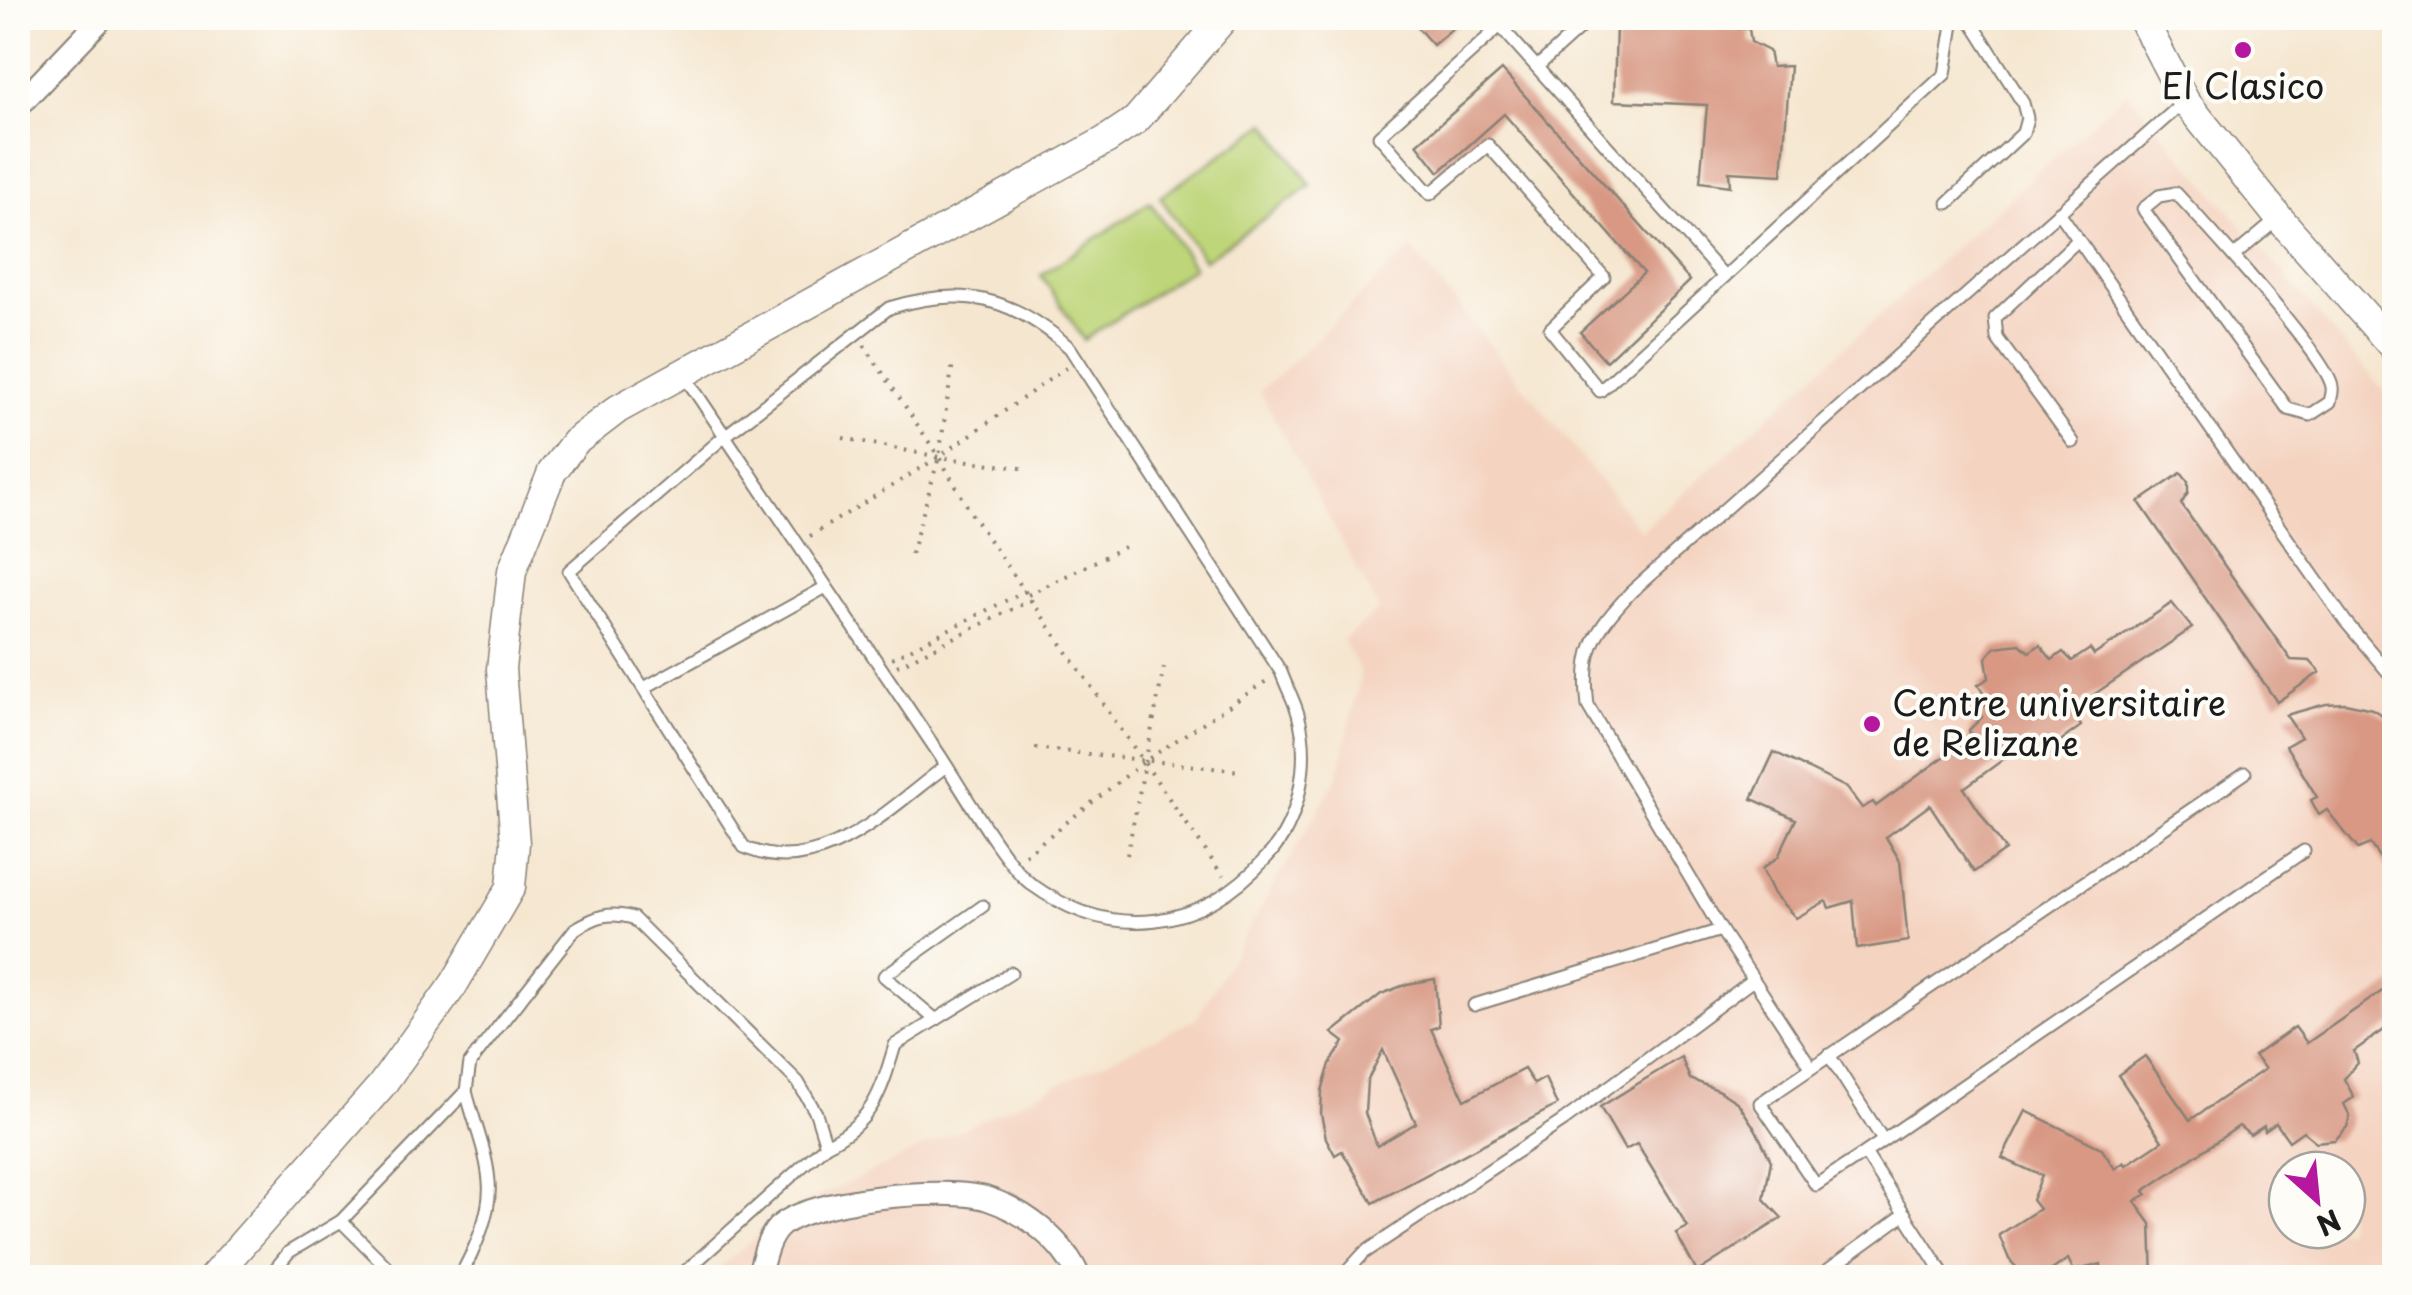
<svg xmlns="http://www.w3.org/2000/svg" width="2412" height="1295" font-family="'Playpen Sans',sans-serif">
	<style>
		.built { fill: #f4d3c0; fill-rule: evenodd }
		.green { fill: #bed579; stroke: #6d784a; stroke-width: 2.5 }
		.building { fill: #d89883; fill-rule: evenodd }
		.lines { fill: none; stroke-linecap: round; stroke-linejoin: round }
		.service-casing { stroke: #888176; stroke-width: 15 }
		.minor-casing { stroke: #888176; stroke-width: 26 }
		.tertiary-casing { stroke: #888176; stroke-width: 31 }
		.path { stroke: #888176; stroke-width: 4; stroke-dasharray: 2.5 8; stroke-linecap: butt }
		.service { stroke: #fff; stroke-width: 11 }
		.minor { stroke: #fff; stroke-width: 22 }
		.tertiary { stroke: #fff; stroke-width: 28 }
		.poi-dot { fill: #b5179e; stroke: #fdfcf7; stroke-width: 4 }
		.labels { text-anchor: middle; stroke-width: 8; stroke-linejoin: round; paint-order: stroke }
		.poi-label { font-size: 35px; fill: #1c1c1c; stroke: #fdfcf7 }
	</style>
	<rect width="100%" height="100%" fill="#fdfcf7"/>
	<filter id="ink" filterUnits="userSpaceOnUse"><feTurbulence type="fractalNoise" baseFrequency=".01" numOctaves="2"/><feDisplacementMap in="SourceGraphic" scale="20" xChannelSelector="R" yChannelSelector="G"/><feConvolveMatrix kernelMatrix="1 2 1 2 8 2 1 2 1" color-interpolation-filters="sRGB"/></filter>
	<filter id="wash" filterUnits="userSpaceOnUse"><feTurbulence type="fractalNoise" baseFrequency=".0048" numOctaves="4" result="noise"/><feDisplacementMap in="SourceGraphic" scale="40" xChannelSelector="R" yChannelSelector="G"/><feGaussianBlur stdDeviation="2.25" result="paint"/><feColorMatrix in="noise" values="0 0 0 0 0 0 0 0 0 0 0 0 0 0 0 0 0 1.4 0 .05"/><feComposite in="paint" operator="in"/></filter>
	<g filter="url(#wash)">
		<rect width="100%" height="100%" fill="#f5e6cf"/>
		<path class="built" d="M2127,92L2394,403V1277L708,1278L784,1213L1196,1019L1338,776L1361,673L1343,640L1379,610L1260,392L1411,248L1641,531ZM2287,1170H2347V1230H2287Z"/>
		<g class="green">
			<path d="M1267,123L1311,186L1204,260L1160,197Z"/>
			<path d="M1150,202L1194,267L1084,340L1041,275Z"/>
		</g>
		<g id="blocks">
			<g class="building">
				<path d="M1409,18H1465L1433,45Z"/>
				<path d="M1616,23L1749,29L1751,42L1769,51L1772,67L1790,66L1782,175L1729,172L1730,186L1700,182L1707,105L1614,101Z"/>
				<path d="M1502,70L1690,281L1606,361L1580,332L1644,273L1504,114L1439,172L1417,144Z"/>
				<path d="M2181,473L2188,482V493L2181,504L2291,660L2310,661L2320,672L2277,702L2139,502Z"/>
				<path d="M2172,603L2192,628L2071,710L2081,726L2040,756L2030,740L1964,788L2005,850L1974,872L1930,805L1886,837L1900,861L1908,941L1857,949L1853,901L1829,908L1826,901L1796,918L1774,894L1762,869L1778,857L1796,819L1752,799L1774,752L1847,788L1862,808L1873,802L1876,806L1970,738L1969,730L1982,717L1978,711L1989,702L1978,685L1989,678L1986,658L1995,647L2020,644L2029,652L2040,645L2052,660L2063,652L2072,661L2090,649L2094,655Z"/>
				<path d="M2345,703L2372,709L2394,723V878L2370,844L2358,849L2327,810L2319,815L2311,800L2317,797L2286,746L2301,737L2286,715L2326,704Z"/>
				<path d="M1435,979L1439,1026L1431,1029L1465,1100L1524,1069L1534,1084L1545,1078L1557,1105L1373,1203L1342,1151L1335,1155L1326,1138L1321,1114L1322,1091L1330,1064L1344,1042L1332,1033L1381,994L1407,984ZM1383,1050L1416,1123L1377,1146L1365,1113L1367,1081Z"/>
				<path d="M2394,983V1023L2354,1051L2358,1063L2344,1079L2354,1097L2344,1104L2350,1116L2347,1127L2335,1140L2316,1142L2303,1131L2289,1141L2276,1123L2265,1131L2264,1126L2250,1135L2239,1126L2144,1191L2147,1195L2135,1202L2151,1224L2153,1278H2102L2101,1264L2074,1271L2068,1259L2040,1278H2026L2009,1259L1999,1235L2039,1209L2032,1200L2042,1176L2002,1158L2026,1111L2101,1148L2115,1169L2124,1162L2126,1165L2162,1141L2118,1075L2145,1056L2190,1120L2265,1069L2254,1056L2295,1027L2307,1043Z"/>
				<path d="M1681,1057L1690,1079L1718,1090L1738,1103L1756,1130L1771,1161L1764,1199L1782,1218L1697,1272L1676,1233L1688,1227L1637,1144L1625,1150L1600,1107Z"/>
			</g>
		</g>
	</g>
	<g filter="url(#ink)">
		<use href="#blocks" fill-opacity="0" stroke="#888176" stroke-width="2.5"/>
		<g class="lines">
			<defs>
				<g id="service">
					<path d="M1509,18L1379,136L1430,194L1488,145L1604,277L1550,329L1600,391L1945,74L1954,18"/>
					<path d="M1500,26L1724,277"/>
					<path d="M1538,66L1591,18"/>
					<path d="M2176,193C2203,222 2328,358 2332,387C2333,392 2331,397 2330,402L2310,415L2288,409L2143,209L2159,196Z"/>
					<path d="M1948,203L2023,133L2027,118L2023,103L1969,18"/>
					<path d="M2059,212L2345,621L2394,679"/>
					<path d="M2234,256L2279,218"/>
					<path d="M684,375C769,501 854,627 939,754C959,784 1005,865 1031,884C1112,943 1201,931 1267,857C1300,822 1311,760 1298,714C1294,700 1286,686 1281,672L1070,348C1013,297 962,285 889,308L725,436L569,571L744,847C820,882 890,807 946,766"/>
					<path d="M2073,442L1997,338L1995,318L2078,240"/>
					<path d="M644,688L826,587"/>
					<path d="M1474,1005L1721,930"/>
					<path d="M936,1020L884,976L983,906"/>
					<path d="M1829,1055L1883,1140"/>
					<path d="M1811,1067L1721,930L1588,706C1581,650 1594,632 1631,592L2185,101"/>
					<path d="M826,1145C873,1122 881,1092 895,1045L1011,973"/>
					<path d="M1865,1153L1816,1185L1760,1103L2245,773"/>
					<path d="M341,1221L398,1278"/>
					<path d="M268,1278L289,1252L341,1221L466,1091L470,1063L575,929C597,916 609,911 633,918L798,1082L816,1113L826,1145L678,1278"/>
					<path d="M459,1278C474,1252 492,1212 489,1182C487,1152 473,1120 466,1091"/>
					<path d="M1341,1278L1364,1253L1563,1121L1753,980"/>
					<path d="M1817,1278L1905,1214"/>
					<path d="M1946,1278L1865,1153L2304,851"/>
				</g>
				<g id="minor">
					<path d="M18,106L102,18"/>
					<path d="M758,1278C763,1261 766,1241 778,1228C807,1198 949,1186 988,1199C1025,1211 1065,1242 1079,1278"/>
				</g>
				<g id="tertiary">
					<path d="M2142,18L2185,101L2279,218L2394,348"/>
					<path d="M212,1278L381,1086L454,984L511,887L515,843L501,669L512,571L552,472L575,442L618,409L1106,140L1136,120L1224,18"/>
				</g>
			</defs>
			<use href="#service" class="service-casing"/>
			<use href="#minor" class="minor-casing"/>
			<use href="#tertiary" class="tertiary-casing"/>
			<g class="path">
				<path d="M864,345L939,457L974,518L1223,876"/>
				<path d="M843,438L939,457L1029,469"/>
				<path d="M810,536L939,457L1066,368"/>
				<path d="M911,554L939,457L953,362"/>
				<path d="M1028,595L1124,547"/>
				<path d="M892,658L1025,591"/>
				<path d="M897,666L1031,600"/>
				<path d="M1035,748L1240,771"/>
				<path d="M1025,855L1145,761L1268,680"/>
				<path d="M1127,855L1164,667"/>
			</g>
			<use href="#service" class="service"/>
			<use href="#minor" class="minor"/>
			<use href="#tertiary" class="tertiary"/>
		</g>
	</g>
	<g class="poi-dot">
		<circle cx="2243" cy="50" r="10"/>
		<circle cx="1872" cy="724" r="10"/>
	</g>
	<g class="labels">
		<g class="poi-label">
			<text x="2243" y="99">El Clasico</text>
			<text x="1892" y="716" text-anchor="start">Centre universitaire<tspan x="1892" dy="40">de Relizane</tspan></text>
		</g>
	</g>
	<rect width="2412" height="1295" fill="none" stroke="#fdfcf7" stroke-width="60"/>
	<g transform="translate(2317 1200) rotate(153)"><circle r="48" fill="#fdfcf7" stroke="#a3a29f" stroke-width="2.5"/>
	<path d="M0-8L18 38L0 25L-18 38Z" fill="#b5179e"/>
	<text y="-15" font-size="28" font-weight="bold" text-anchor="middle" fill="#1c1c1c">N</text>
	</g>
</svg>
